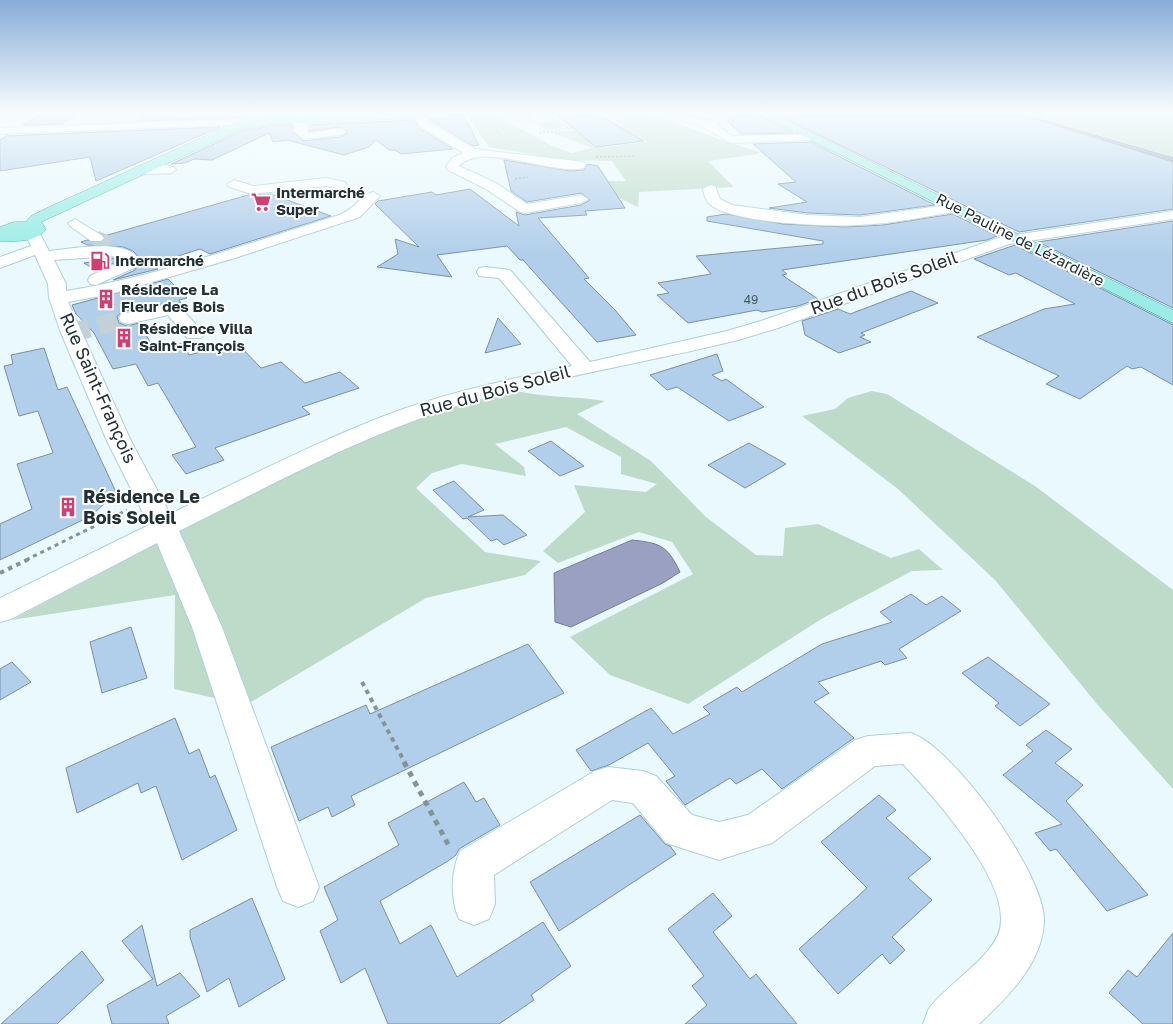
<svg xmlns="http://www.w3.org/2000/svg" width="1173" height="1024" font-family="'Golos Text',sans-serif">
	<style>
		.green { fill: #bedbc9 }
		.water { fill: #99a0c1; stroke: #757e97 }
		.building { fill: #b1ceea; stroke: #7990a6 }
		.lines { fill: none; stroke-linecap: round; stroke-linejoin: round }
		.minor-tunnel-far1 { stroke: #c2d1d5; stroke-width: 15; stroke-dasharray: 15 8; stroke-linecap: butt }
		.minor-tunnel { stroke: #c2d1d5; stroke-width: 19; stroke-dasharray: 19 9; stroke-linecap: butt }
		.minor-casing { stroke: #abd1db; stroke-width: 2 }
		.major-casing { stroke: #45a29d; stroke-width: 1 }
		.path-far3 { stroke: #849397; stroke-width: 1; stroke-dasharray: 2 2; stroke-linecap: butt }
		.path-far2 { stroke: #849397; stroke-width: 3; stroke-dasharray: 4 4; stroke-linecap: butt }
		.path-far1 { stroke: #849397; stroke-width: 4; stroke-dasharray: 4.5 4.5; stroke-linecap: butt }
		.path { stroke: #849397; stroke-width: 5; stroke-dasharray: 5.5 5.5; stroke-linecap: butt }
		.minor { fill: #fff; fill-rule: evenodd }
		.major { fill: #9bece6; fill-rule: evenodd }
		.labels { text-anchor: middle; stroke-width: 4; stroke-linejoin: round; paint-order: stroke }
		.far-number-label { font-size: 12px; fill: #455862 }
		.far-poi-label { font-size: 15px; font-weight: bold; fill: #213034; stroke: #fff; text-anchor: start }
		.far-street-label { font-size: 15px; fill: #213034; stroke: #fff }
		.street-label { font-size: 18px; fill: #213034; stroke: #fff }
		.poi-label { font-size: 18px; font-weight: bold; fill: #213034; stroke: #fff; text-anchor: start }
	</style>
	<rect width="100%" height="100%" fill="#eaf9fd"/>
	<g class="green">
		<path d="M524,111L542,112L524,115L537,123L555,121L563,126L556,129L541,131L546,129L517,115L503,113Z"/>
		<path d="M611,111H643L730,143L760,152L757,154L708,161L734,187L639,192L638,207L584,181H626L612,161L564,160L489,147L468,116L493,114L554,147L572,153L592,148L550,132L579,130L605,147L653,141H646L621,127L625,121Z"/>
		<path d="M961,111H1173V161L1043,120L1002,122Z"/>
		<path d="M517,391C546,398 575,396 605,401L577,414L651,461L706,517L756,555L783,556L785,528L818,524L891,558L919,549L943,570L912,571L823,618L688,704L610,675L570,637L693,574L672,542L639,532L558,563L543,551L585,512L574,485L646,492L657,484L621,474V457L566,427L495,444L524,467L526,476L462,464L432,473L416,488L485,552L541,561L525,575L426,598L246,705L174,689L175,595L12,620L257,491L368,436L450,408Z"/>
		<path d="M872,391L887,394L1035,486L1173,590V789L1097,704L995,580L898,489L802,416L835,409L848,398Z"/>
	</g>
	<g class="water">
		<path d="M962,111L1004,119L1036,118L1173,158V161L1033,119L1002,122Z"/>
		<path d="M632,540C660,543 667,545 680,572L663,583L571,627L555,622L554,573Z"/>
	</g>
	<g class="building">
		<path d="M159,111H258L243,118L136,121L143,115L155,114Z"/>
		<path d="M275,111H408L270,114Z"/>
		<path d="M592,111L644,141L596,147L557,115Z"/>
		<path d="M715,111H752L793,133L741,134L727,121H735Z"/>
		<path d="M770,111H980L981,116L1016,113L1173,162V209L1019,232Z"/>
		<path d="M80,112L62,124L23,125L43,113Z"/>
		<path d="M465,118L479,145L473,146L429,119Z"/>
		<path d="M415,120L419,128L453,149L401,154L395,150H389L376,140L369,147L344,155L287,140L273,142L269,133L212,160L194,159L185,163L171,164L246,129H258L270,125H293L292,131L303,141L340,137L348,133L340,127L309,131V125Z"/>
		<path d="M220,127L96,181L90,157L0,171V140L6,136Z"/>
		<path d="M811,142L935,205L860,215L808,213L769,208L807,202L778,184L796,182L753,144Z"/>
		<path d="M504,160L570,171L584,170L588,164L598,166L625,208L585,211L587,215L538,218L589,278L584,279L615,310L636,335L597,342L523,260H520L507,246L437,255L452,277L377,267L398,254L395,239L419,247L375,204L378,201L432,192L436,195L470,189L519,226L516,212L525,215L581,205L590,200L581,193L527,202L511,191Z"/>
		<path d="M271,194L331,216L210,254L200,249L153,264L158,269L113,280L135,270L140,258L133,251L123,247L87,245L81,242L87,240L101,243L105,239L104,236L248,195Z"/>
		<path d="M726,214L783,224L845,227L883,225L953,214L997,236L987,240L782,270L787,274L782,275L818,299L798,306L762,312L757,310L688,323L657,295L669,293L658,283L711,274L696,256L823,244V241L707,221V217Z"/>
		<path d="M1173,221V308L1038,242Z"/>
		<path d="M1015,245L1173,325V385L1141,367L1132,369L1127,366L1080,399L1046,384L1059,376L977,337L1044,309L1075,304L1016,273L1009,275L974,259Z"/>
		<path d="M112,258L118,261L97,271L84,263Z"/>
		<path d="M168,279L187,298L179,300L181,303L172,302L121,312L117,317L119,323L127,326L139,323L155,350L183,343L189,355L237,343L261,368L281,362L305,383L340,372L359,388L302,407L310,414L215,448L224,460L186,474L172,455L196,447L158,383L148,386L136,364L113,369L94,333L76,314L72,305Z"/>
		<path d="M911,291L938,303L861,333L865,335L860,337L871,342L839,353L805,335L802,321L838,309L850,314Z"/>
		<path d="M498,318L521,344L485,353Z"/>
		<path d="M44,348L58,390L67,387L116,492L109,495L107,501L91,516L0,560V524L32,509L17,464L53,453L38,411L19,416L4,366L13,364L11,355Z"/>
		<path d="M717,354L723,371L712,375L722,381L726,379L764,407L729,421L677,387L667,390L650,375Z"/>
		<path d="M551,441L564,451L584,466L560,476L528,451Z"/>
		<path d="M749,443L786,464L745,488L708,465Z"/>
		<path d="M454,481L484,510L468,517L503,515L527,535L504,545L497,539L491,541L467,518L463,519L433,490Z"/>
		<path d="M911,594L926,605L942,596L961,611L899,649L907,658L885,665L881,661L818,682L829,693L814,702L854,738L782,789L762,769L736,784L730,778L685,805L666,781L675,776L648,743L609,765L591,771L576,750L651,708L673,734L710,714L703,707L737,687L742,692L822,644L892,622L880,612Z"/>
		<path d="M131,627L147,678L102,693L90,642Z"/>
		<path d="M528,644L564,693L351,796L355,805L332,817L328,807L299,821L271,747L366,705L370,714Z"/>
		<path d="M988,657L1050,704L1020,726L995,706L999,703L962,673Z"/>
		<path d="M12,662L31,682L0,700V669Z"/>
		<path d="M175,718L189,754L199,749L210,778L215,775L237,830L182,860L156,786L141,793L138,783L77,813L66,768Z"/>
		<path d="M1046,730L1072,749L1055,763L1083,785L1066,801L1148,895L1107,911L1056,849L1050,851L1035,833L1062,824L1003,775L1033,751L1026,745Z"/>
		<path d="M464,782L476,802L484,798L500,825L459,849L456,855L448,861L380,901L400,944L431,925L457,977L543,922L571,966L531,995L534,1000L499,1024H388L365,968L341,983L320,931L338,920L324,887L399,845L388,823Z"/>
		<path d="M879,795L896,810L886,818L931,859L908,878L932,900L892,937L905,950L890,964L882,954L838,994L799,949L867,888L821,842Z"/>
		<path d="M640,815L665,844L670,846L676,854L559,931L530,882Z"/>
		<path d="M713,893L732,916L713,932L750,979L756,974L797,1024H685L707,1005L692,986L704,976L668,929Z"/>
		<path d="M252,898L285,979L239,1007L229,978L207,992L190,937V930Z"/>
		<path d="M142,925L157,986L180,973L200,996L166,1016L169,1024H112L107,1005L153,979L122,941Z"/>
		<path d="M1173,933V1024H1143L1109,993L1128,970L1137,977Z"/>
		<path d="M82,951L104,980L57,1024H1Z"/>
	</g>
	<g class="lines">
		<path class="minor-tunnel-far1" d="M96,238L110,244"/>
		<path class="minor-tunnel" d="M71,333L128,318"/>
		<defs>
			<g id="minor">
				<path d="M261,111H273L251,122L246,119Z"/>
				<path d="M680,111H704L721,115L723,121L717,125L733,136L811,134L817,137L811,140L731,143L698,124L670,119V115ZM695,115L712,119V120L709,121L686,116Z"/>
				<path d="M420,113L424,114L428,122L475,149L584,162L586,165L584,168C551,176 483,141 459,166L496,183L527,204L581,195L588,199L581,203L525,213L520,212L486,189L448,170L446,167L452,158L463,153L420,126L415,116Z"/>
				<path d="M305,117L310,120L306,124L309,128L306,131L309,133L340,129L346,132L340,135L303,139L293,130L297,127L294,123Z"/>
				<path d="M242,119L247,122L246,124L0,134V128Z"/>
				<path d="M159,164L174,167L176,170L170,174C160,172 137,177 131,171L137,167Z"/>
				<path d="M326,178L345,182L347,185L340,189L326,186L252,194L229,187L227,184L234,180L253,186Z"/>
				<path d="M710,185L715,186L720,199L732,205L808,215L860,217L954,204L961,208L954,212C923,217 891,224 859,225C828,227 736,223 712,206C706,202 704,195 703,189Z"/>
				<path d="M373,192L380,196L360,217L235,258L111,294L68,302L131,441L170,514C247,478 323,438 403,409C458,390 515,378 572,366L499,278L479,276L477,272L479,268L485,267L510,270L590,362L727,331L764,320L1001,237L1173,211V219L1009,244L778,328L738,340C633,366 519,382 419,419C336,449 258,492 179,531L222,627L319,887L313,901L298,907L283,901L277,887L192,627L157,543L11,619L0,622V598L149,525L107,441L61,333L49,298L48,284L35,255L0,268V257L31,246L25,233L33,228L38,230L49,251C71,249 125,238 139,259L134,268L96,285L90,284L88,280L90,276L122,261L112,256L54,260L66,284V291C159,276 249,243 339,215C355,209 361,195 373,192Z"/>
				<path d="M75,219L101,235L104,238L101,241H91L70,226L68,223Z"/>
				<path d="M172,304L178,305L201,330L204,334L201,338H187L168,315L128,324L121,322L119,318L121,314Z"/>
				<path d="M911,733C954,748 1044,873 1044,920C1043,963 1008,997 979,1024H923C925,1019 927,1011 930,1007C948,985 973,970 990,948C997,939 1001,931 1001,920C1003,874 934,797 903,764L875,766L772,843L719,860L666,843L633,803L612,800L494,875L495,904L489,919L474,925L459,919C450,898 451,872 460,851L595,771L608,767L643,771L656,776L692,815L719,822L748,815L855,740L868,736Z"/>
			</g>
			<g id="major">
				<path d="M442,111H511L506,114L305,123H270L258,127H246L41,222L46,229C36,243 15,241 0,241V227L14,222H26L31,216L47,208L238,121L256,116L305,117Z"/>
				<path d="M754,111H767L1173,310V323Z"/>
			</g>
		</defs>
		<use href="#minor" class="minor-casing"/>
		<use href="#major" class="major-casing"/>
		<g class="path-far3">
			<path d="M592,111L618,125L622,122L608,111"/>
			<path d="M493,127L505,139"/>
			<path d="M569,128H578"/>
			<path d="M539,133L569,128L541,111"/>
			<path d="M596,157L635,156"/>
			<path d="M515,179L528,177"/>
		</g>
		<path class="path-far2" d="M26,560L127,510"/>
		<g class="path-far1">
			<path d="M0,573L29,559"/>
			<path d="M362,682L405,763"/>
		</g>
		<path class="path" d="M404,762L449,846"/>
		<use href="#minor" class="minor"/>
		<use href="#major" class="major"/>
	</g>
	<linearGradient id="sky" x2="0" y2="1"><stop stop-color="#88acd8"/><stop offset="0.44" stop-color="#f6fcfe"/><stop offset="1" stop-color="#f6fcfe" stop-opacity="0"/></linearGradient>
	<rect width="1173" height="254" fill="url(#sky)"/>
	<defs>
		<symbol id="supermarket-bare" viewBox="-9 -9 18 18"><path d="M-6-5.5h2.5l.6 2H6L4.5 2H-2.5L-4.4-4H-6ZM-1.5 3.2a1.3 1.3 0 1 0 .1 0ZM3 3.2a1.3 1.3 0 1 0 .1 0Z" fill="#cd4071" stroke="#fff" stroke-width="2.5" paint-order="stroke"/></symbol>
		<symbol id="fuel-bare" viewBox="-9 -9 18 18"><path d="M-5.5-6h7V0h2V4h1.3V-2.5L3-4.5l.8-.8L6-3V5H2.5V1h-1V6h-7ZM-4.2-4.7v3.2H.2V-4.7Z" fill="#cd4071" stroke="#fff" stroke-width="2.5" paint-order="stroke"/></symbol>
		<symbol id="building-bare" viewBox="-9 -9 18 18"><path d="M-4-6H4V6H1V3H-1V6H-4ZM-2.5-4.3h1.7v1.8h-1.7ZM.8-4.3h1.7v1.8H.8ZM-2.5-1h1.7V.8h-1.7ZM.8-1h1.7V.8H.8Z" fill="#cd4071" stroke="#fff" stroke-width="2.5" paint-order="stroke"/></symbol>
	</defs>
	<g fill-rule="evenodd">
		<use href="#supermarket-bare" x="247" y="188" width="28" height="28"/>
		<use href="#fuel-bare" x="86" y="247" width="28" height="28"/>
		<use href="#building-bare" x="92" y="285" width="28" height="28"/>
		<use href="#building-bare" x="110" y="324" width="28" height="28"/>
		<use href="#building-bare" x="54" y="493" width="28" height="28"/>
	</g>
	<g class="labels">
		<g class="far-number-label">
			<text x="751" y="304">49</text>
		</g>
		<g class="far-poi-label">
			<text x="276" y="198">Intermarché<tspan x="276" dy="17">Super</tspan></text>
			<text x="115" y="266">Intermarché</text>
			<text x="121" y="295">Résidence La<tspan x="121" dy="17">Fleur des Bois</tspan></text>
			<text x="139" y="334">Résidence Villa<tspan x="139" dy="17">Saint-François</tspan></text>
		</g>
		<g class="far-street-label">
			<text transform="translate(1020 240) rotate(27)" y="5">Rue Pauline de Lézardière</text>
		</g>
		<g class="street-label">
			<text transform="translate(884 283) rotate(-20)" y="6">Rue du Bois Soleil</text>
			<text transform="translate(98 388) rotate(66)" y="6">Rue Saint-François</text>
			<text transform="translate(495 391) rotate(-15)" y="6">Rue du Bois Soleil</text>
		</g>
		<g class="poi-label">
			<text x="83" y="503">Résidence Le<tspan x="83" dy="21">Bois Soleil</tspan></text>
		</g>
	</g>
</svg>
